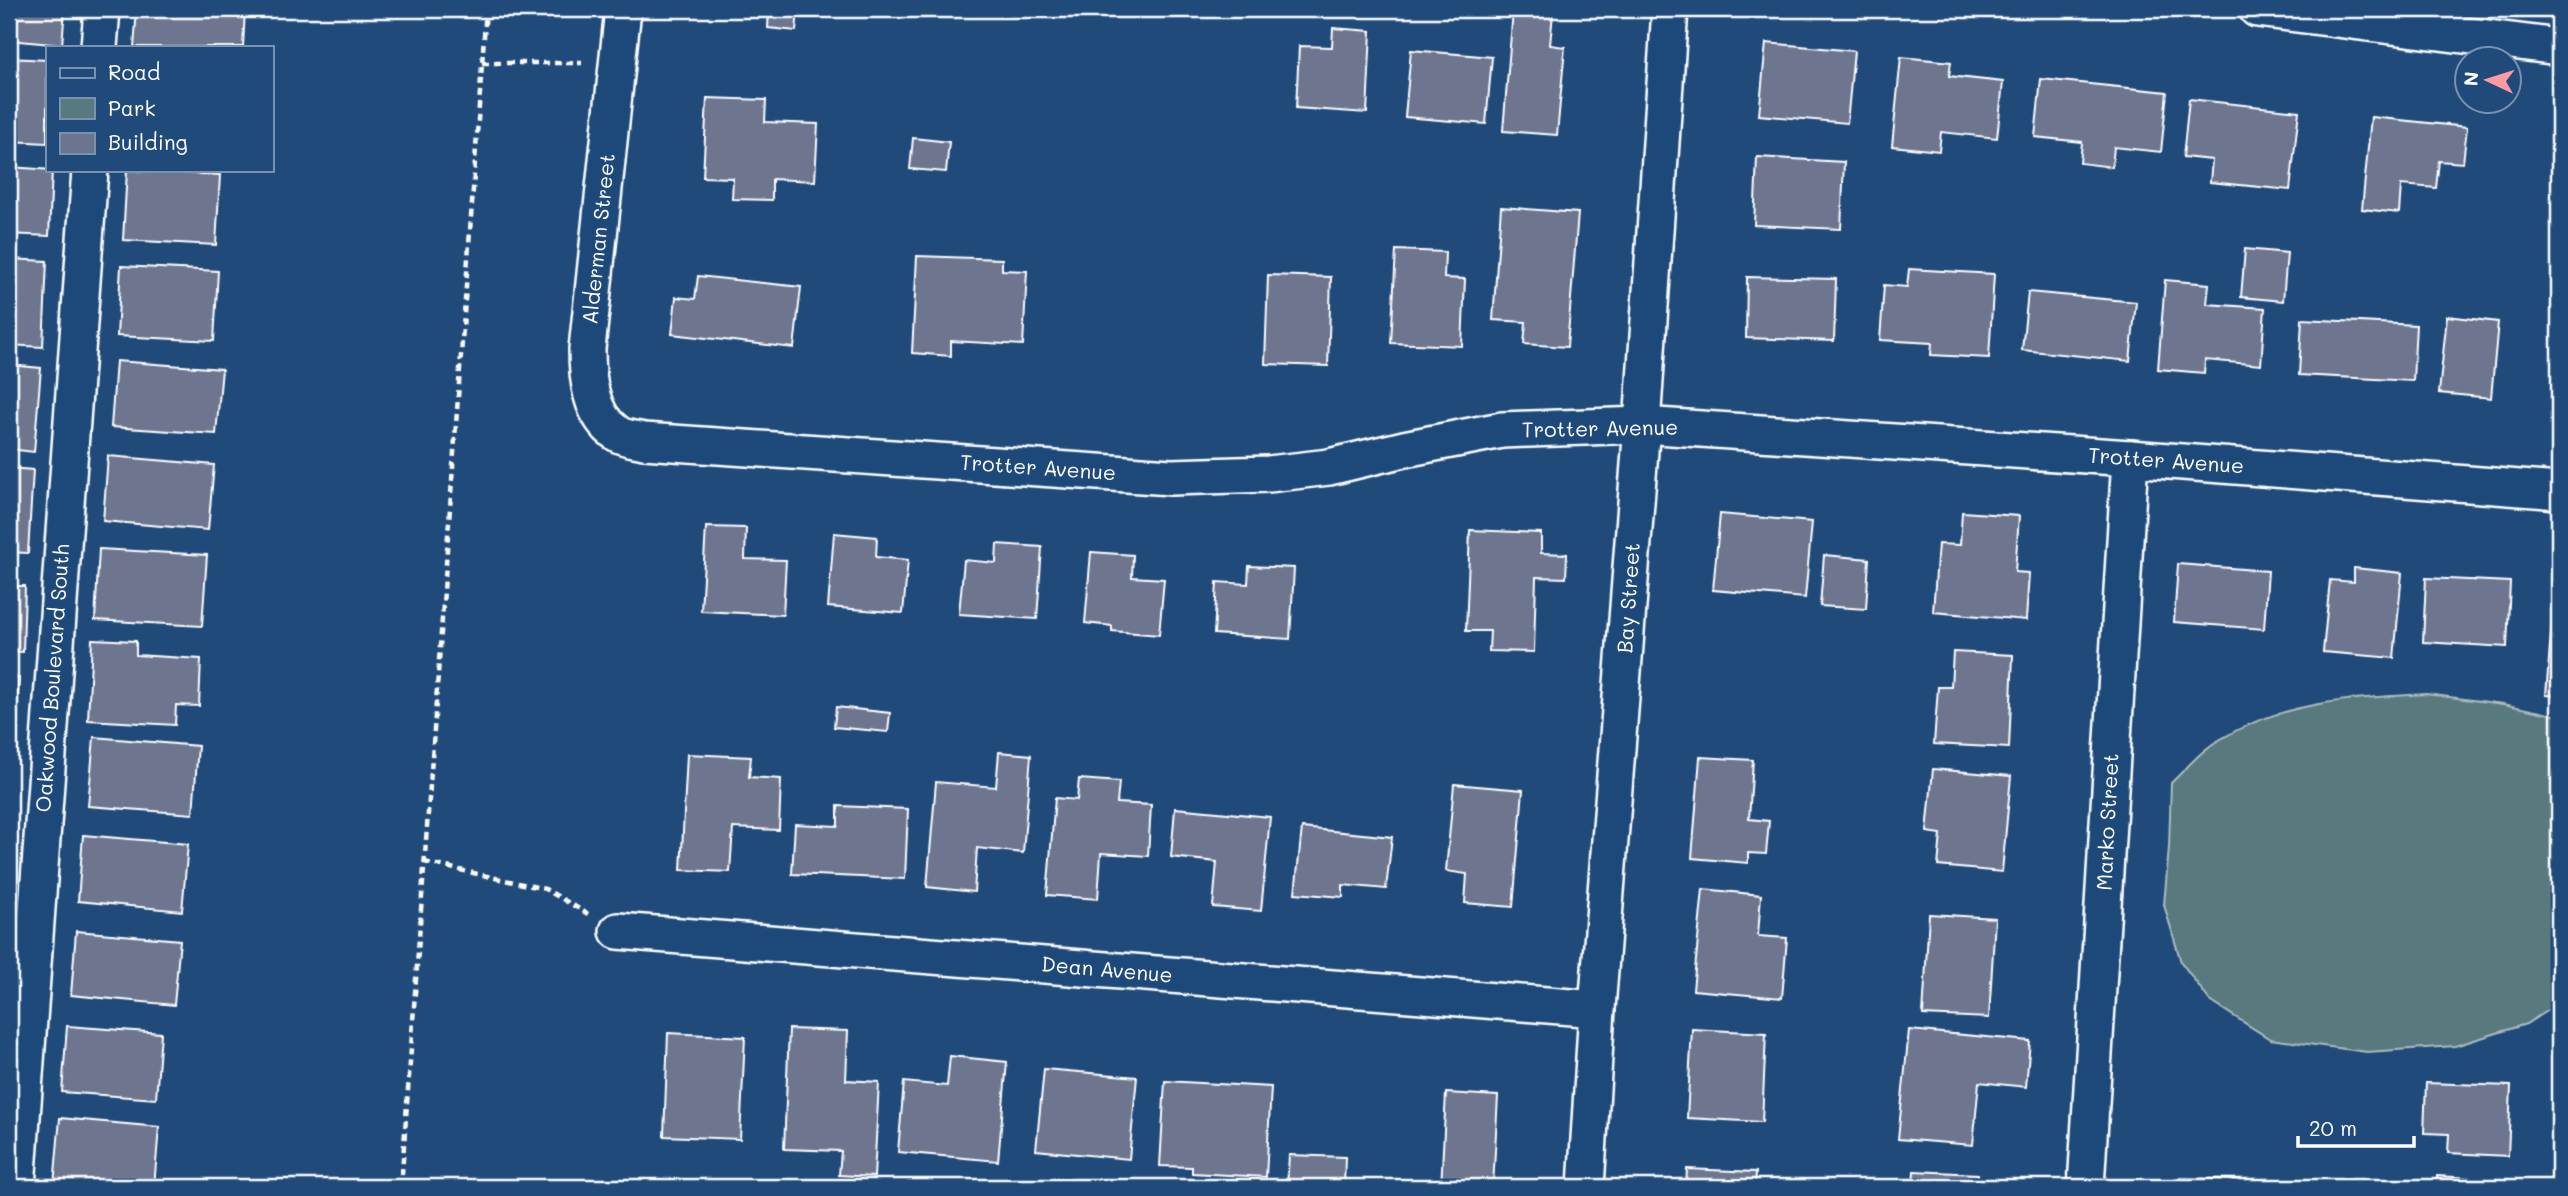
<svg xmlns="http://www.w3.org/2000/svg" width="2568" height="1196" font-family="Mali,sans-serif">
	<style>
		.green { fill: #587a7e; stroke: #acbcbe; stroke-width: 2 }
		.building { fill: #6d748f; stroke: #fff; stroke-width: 2 }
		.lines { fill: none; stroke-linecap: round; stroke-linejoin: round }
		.minor-casing { stroke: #fff; stroke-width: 40 }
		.path { stroke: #fff; stroke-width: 4.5; stroke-dasharray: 7 5; stroke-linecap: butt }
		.minor { stroke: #1f4a7a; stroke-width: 35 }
		.labels { text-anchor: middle; stroke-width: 5; stroke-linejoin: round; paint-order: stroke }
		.street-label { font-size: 21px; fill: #fff; stroke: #1f4a7a }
	</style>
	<rect width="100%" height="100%" fill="#1f4a7a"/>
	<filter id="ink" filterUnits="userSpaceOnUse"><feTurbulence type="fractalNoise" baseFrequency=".0143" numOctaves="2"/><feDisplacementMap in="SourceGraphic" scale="14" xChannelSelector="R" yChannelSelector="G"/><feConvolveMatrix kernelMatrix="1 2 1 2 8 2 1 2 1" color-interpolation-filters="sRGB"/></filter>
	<g filter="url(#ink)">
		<path class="green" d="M2426,694L2503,704L2559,716V1003L2526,1024L2455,1046L2367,1052L2270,1039L2210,1001L2181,962L2164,905L2169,847L2171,783C2186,769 2201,750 2219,740C2284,701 2352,698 2426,694Z"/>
		<g class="building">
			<path d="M9,9H65L62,45L9,40Z"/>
			<path d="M137,9H245L243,47H134Z"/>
			<path d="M769,9H850L849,15L798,11L796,31L768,28Z"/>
			<path d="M1513,10L1553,13L1550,45L1565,47L1557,135L1503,131Z"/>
			<path d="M1333,28L1371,31L1367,113L1296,108L1299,46L1332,47Z"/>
			<path d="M1766,43L1854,51L1847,123L1759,115Z"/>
			<path d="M1411,50L1492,57L1486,124L1405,117Z"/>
			<path d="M1901,57L1951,62L1949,76L2003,82L1997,138L1941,132L1939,151L1892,146Z"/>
			<path d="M9,58L47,60V143L9,141Z"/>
			<path d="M2041,79L2167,92L2161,152L2114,147L2112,167L2080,163L2082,142L2035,137Z"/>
			<path d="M707,98L766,100L765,122L818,124L815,181L772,179V200L732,199L733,178L703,177Z"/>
			<path d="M2189,99L2299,111L2290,190L2210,182L2212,160L2183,157Z"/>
			<path d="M2371,117L2467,127L2463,163L2439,161L2436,188L2401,185L2399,213L2362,209Z"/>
			<path d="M913,138L949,142L946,172L910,169Z"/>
			<path d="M1757,157L1844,162L1841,229L1754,225Z"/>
			<path d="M9,167L52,170L49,236L9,234Z"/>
			<path d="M127,170L220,175L216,245L123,240Z"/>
			<path d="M1501,207L1578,213L1567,347L1524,344L1526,322L1493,320Z"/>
			<path d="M2245,249L2287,253L2283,301L2241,297Z"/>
			<path d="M1396,250L1445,252L1444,278L1465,279L1462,346L1391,343Z"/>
			<path d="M917,256L1002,259V270L1027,271L1023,345L951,341V356L912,353Z"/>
			<path d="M9,259L47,261L43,347L9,345Z"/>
			<path d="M121,266L218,271L214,341L117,336Z"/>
			<path d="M1909,269L1994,274L1989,358L1931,355L1932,343L1880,340L1884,285L1907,287Z"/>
			<path d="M1268,275L1331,277L1328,366L1265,364Z"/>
			<path d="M698,276L801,287L794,348L672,334L676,297L695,299Z"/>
			<path d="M1747,277L1836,279L1834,341L1746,338Z"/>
			<path d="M2165,280L2209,284L2207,304L2265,308L2261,365L2205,360L2204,373L2158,369Z"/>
			<path d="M2028,292L2136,302L2130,361L2022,350Z"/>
			<path d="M2447,316L2498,322L2491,398L2439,393Z"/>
			<path d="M2302,319L2416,325L2413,381L2299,375Z"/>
			<path d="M116,361L222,369L216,434L111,427Z"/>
			<path d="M9,365L41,368L34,452L9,449Z"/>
			<path d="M108,456L214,465L208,530L103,521Z"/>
			<path d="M9,468L33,470L28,553L9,552Z"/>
			<path d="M1962,512L2019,516L2015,572L2029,573L2026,620L1933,612L1938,544L1960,545Z"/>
			<path d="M1720,514L1812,522L1805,598L1713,590Z"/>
			<path d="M706,527L746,528L745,559L786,560L783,615L701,611Z"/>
			<path d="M1470,530L1541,533V553L1567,554L1566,578L1536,577L1534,652L1489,651L1490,631H1466Z"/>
			<path d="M834,533L877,537L876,557L908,560L903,613L828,607Z"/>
			<path d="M997,544L1042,547L1037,619L959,614L964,560L996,563Z"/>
			<path d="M99,549L207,555L202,626L95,620Z"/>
			<path d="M1091,552L1133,555L1132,577L1164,579L1159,635L1112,631V626L1085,623Z"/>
			<path d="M1824,555L1869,559L1866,609L1820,606Z"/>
			<path d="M2178,564L2268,571L2264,629L2174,622Z"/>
			<path d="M1249,566L1294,568L1290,639L1214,634L1217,582L1248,584Z"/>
			<path d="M2354,568L2402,573L2394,658L2323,652L2330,580L2354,582Z"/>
			<path d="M2426,578L2510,582L2507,647L2423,642Z"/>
			<path d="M2555,585H2559V696L2546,695Z"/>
			<path d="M9,586H25L23,652L9,651Z"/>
			<path d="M92,639L136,641V655L201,659L199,706L176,705L175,725L88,720Z"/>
			<path d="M1953,652L2013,655L2009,748L1934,744L1938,687H1951Z"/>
			<path d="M9,677L19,678L15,743H9Z"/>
			<path d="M836,707L890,713L888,732L834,727Z"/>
			<path d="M94,737L198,746L193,814L88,806Z"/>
			<path d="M999,752L1031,755L1023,853L977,848L974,892L927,887L936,782L996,787Z"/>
			<path d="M687,754L751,757L749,777L781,779L779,830L733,828L730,872L681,870Z"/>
			<path d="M1700,757L1753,760L1749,819L1769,821L1766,854L1748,853V863L1692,858Z"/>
			<path d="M1933,769L2011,776L2002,872L1938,866L1941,834L1927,832Z"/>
			<path d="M1079,779L1119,782L1117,803L1151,805L1148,856L1101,853L1098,899L1047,895L1055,798L1077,800Z"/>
			<path d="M1454,784L1523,790L1513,907L1465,903L1467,874L1446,871Z"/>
			<path d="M838,806L908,809L905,879L792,874L795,824L838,826Z"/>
			<path d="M1175,808L1270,817L1261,911L1213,907L1217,862L1171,857Z"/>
			<path d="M1302,828L1392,837L1386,889L1343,885V897L1295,893Z"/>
			<path d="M83,835L188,844L182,911L78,901Z"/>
			<path d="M1703,889L1761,895L1758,936L1787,938L1782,998L1693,990Z"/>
			<path d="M1929,914L1995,918L1989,1018L1923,1015Z"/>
			<path d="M76,931L180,940L174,1005L71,995Z"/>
			<path d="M67,1026L161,1033L156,1099L62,1092Z"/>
			<path d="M789,1029L848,1031L846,1080L879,1082L874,1177L839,1175L841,1151L784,1149Z"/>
			<path d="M1692,1029L1766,1033L1762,1122L1687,1118Z"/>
			<path d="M1909,1030L2030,1041L2026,1087L1979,1082L1973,1145L1898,1139Z"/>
			<path d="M668,1033L745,1037L740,1139L664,1136Z"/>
			<path d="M950,1056L1007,1062L998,1161L898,1152L904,1082L947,1086Z"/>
			<path d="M1044,1069L1137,1077L1129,1159L1036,1150Z"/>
			<path d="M1165,1081L1271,1087L1266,1177L1192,1173V1167L1160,1166Z"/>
			<path d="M2426,1083L2511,1086L2508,1156L2448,1153L2449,1134L2424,1133Z"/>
			<path d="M1446,1093L1498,1096L1493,1187H1441Z"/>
			<path d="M60,1118L159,1127L154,1187L54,1185Z"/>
			<path d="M1289,1155L1345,1157L1344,1187H1287Z"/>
			<path d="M1687,1169L1756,1172L1755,1187H1686Z"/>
			<path d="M1914,1171L1978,1174L1977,1187H1913Z"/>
			<path d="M2437,1176L2506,1180V1187H2436Z"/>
			<path d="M2180,1178L2240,1180L2239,1187H2180Z"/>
		</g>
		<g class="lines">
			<defs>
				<g id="minor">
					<path d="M623,9L587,349C587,378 590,416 618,434C624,438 636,439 644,441L1171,477L1269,474L1329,467L1404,449L1502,430L1642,425L2130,458L2559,491"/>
					<path d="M2257,9L2559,47"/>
					<path d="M99,47L102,9"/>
					<path d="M618,931L1597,1009"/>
					<path d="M17,1187L90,170"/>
					<path d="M1586,1187L1597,1009L1642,425L1670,9"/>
					<path d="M2086,1187L2130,458"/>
				</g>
			</defs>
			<use href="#minor" class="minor-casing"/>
			<g class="path">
				<path d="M482,63H582"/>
				<path d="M424,862L545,889L588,914"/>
				<path d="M401,1187L486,9"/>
			</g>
			<use href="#minor" class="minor"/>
		</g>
	</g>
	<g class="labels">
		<g class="street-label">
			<text transform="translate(599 239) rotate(-84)" y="7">Alderman Street</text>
			<text transform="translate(1600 429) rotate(-1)" y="7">Trotter Avenue</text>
			<text transform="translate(2166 461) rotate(4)" y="7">Trotter Avenue</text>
			<text transform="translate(1038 468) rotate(4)" y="7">Trotter Avenue</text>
			<text transform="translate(1629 598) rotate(-86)" y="7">Bay Street</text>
			<text transform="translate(53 678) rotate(-86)" y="7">Oakwood Boulevard South</text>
			<text transform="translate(2108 822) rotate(-87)" y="7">Marko Street</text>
			<text transform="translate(1107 970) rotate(5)" y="7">Dean Avenue</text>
		</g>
	</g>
	<rect width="2568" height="1196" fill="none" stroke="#1f4a7a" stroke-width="35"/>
	<rect x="18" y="18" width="2533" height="1161" fill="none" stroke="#fff" stroke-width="2.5" filter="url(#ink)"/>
	<rect x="46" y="46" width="228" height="126" fill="#1f4a7a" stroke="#7992af" stroke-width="2"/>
	<rect x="60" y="68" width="35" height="10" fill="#1f4a7a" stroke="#7992af" stroke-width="2"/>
	<text x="108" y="80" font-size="21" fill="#ffffff">Road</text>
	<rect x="60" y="98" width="35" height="21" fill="#587a7e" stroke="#7992af" stroke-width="2"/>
	<text x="108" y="116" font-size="21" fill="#ffffff">Park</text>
	<rect x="60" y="133" width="35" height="21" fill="#6d748f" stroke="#7992af" stroke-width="2"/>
	<text x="108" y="150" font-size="21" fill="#ffffff">Building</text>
	<g transform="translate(2488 80) rotate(274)"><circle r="33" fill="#1f4a7a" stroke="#7992af" stroke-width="2"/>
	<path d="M0-5L12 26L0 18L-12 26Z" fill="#ff9aa2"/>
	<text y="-10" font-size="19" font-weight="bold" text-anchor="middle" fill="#ffffff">N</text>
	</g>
	<path d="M2298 1136v10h116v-10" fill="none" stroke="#ffffff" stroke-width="3.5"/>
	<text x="2309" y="1136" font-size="21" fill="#ffffff" stroke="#1f4a7a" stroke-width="5" paint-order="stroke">20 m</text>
</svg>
